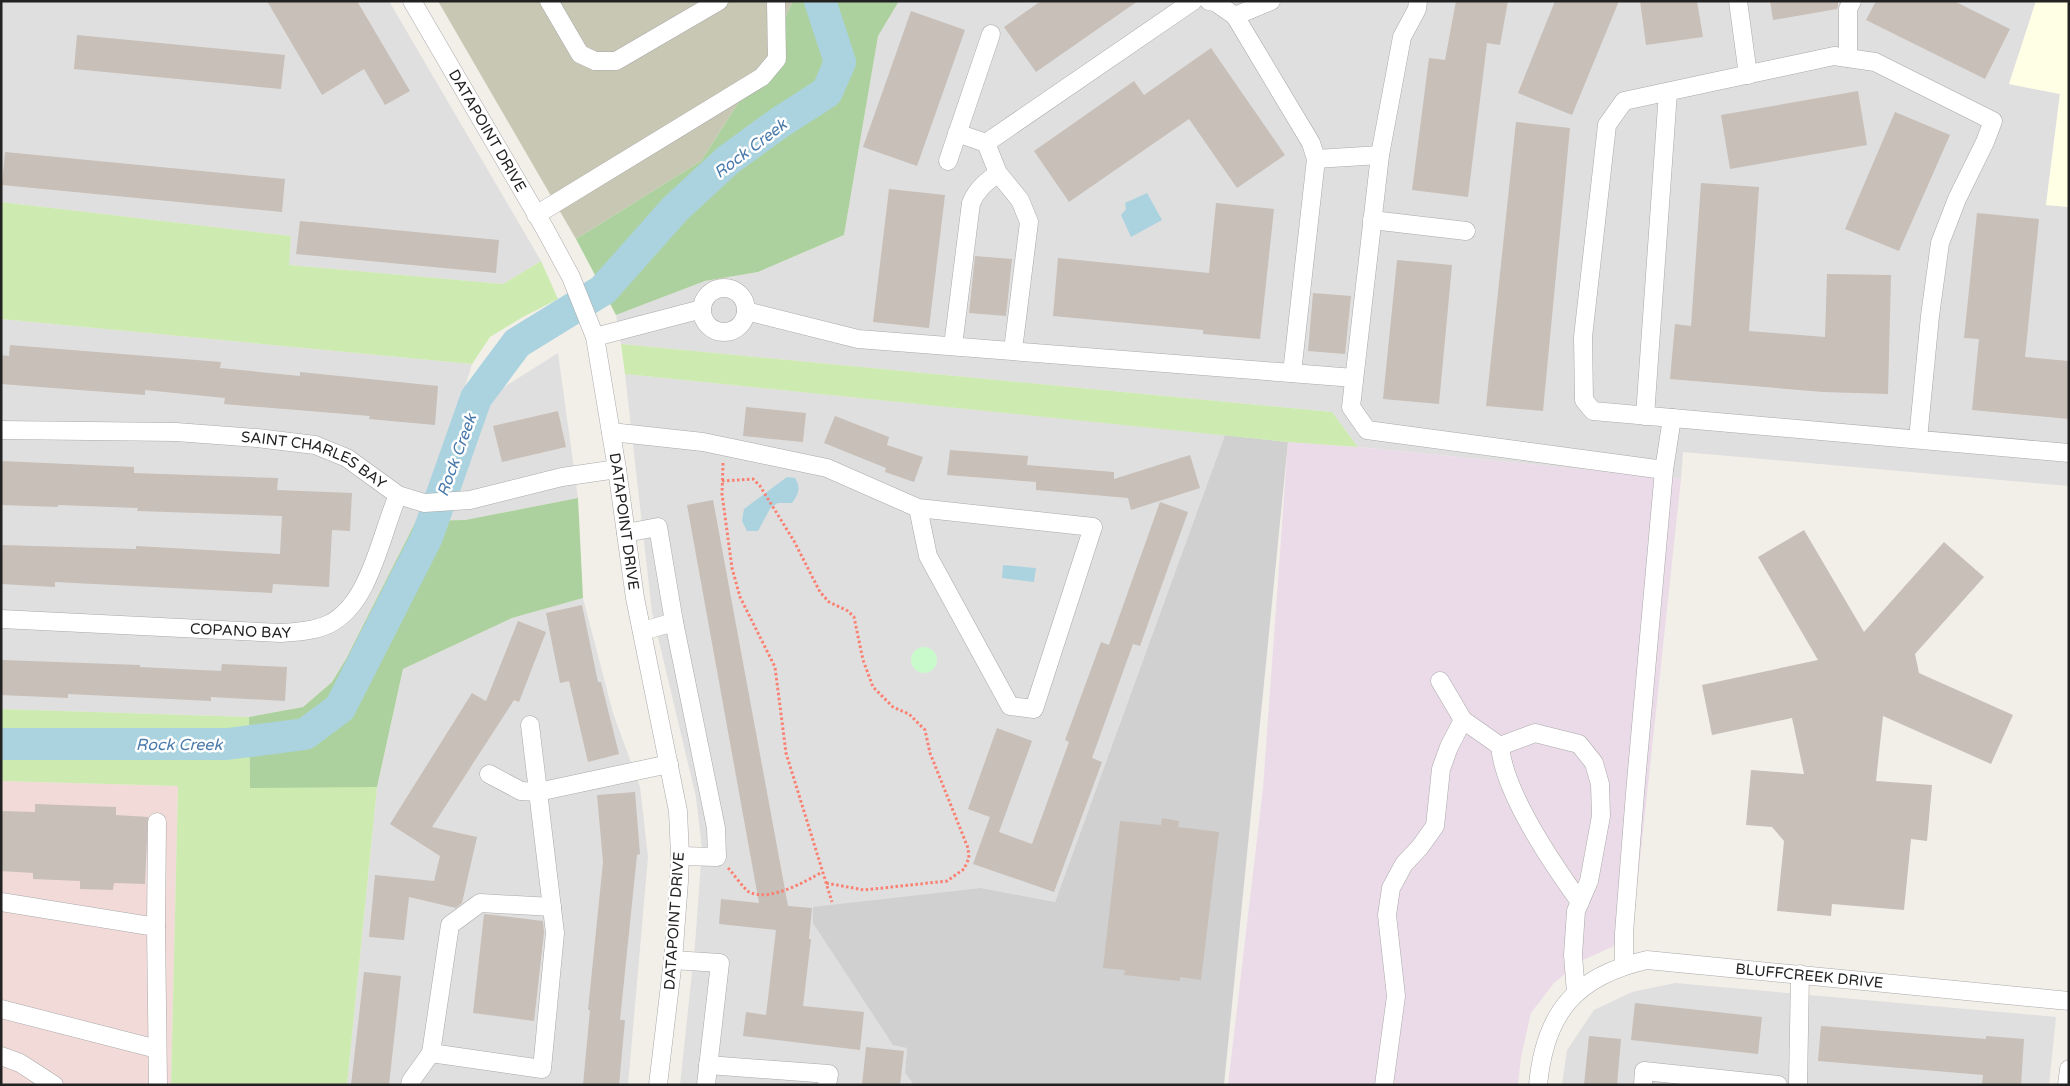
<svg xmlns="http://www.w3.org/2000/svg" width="2070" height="1086" font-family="'Varela Round',sans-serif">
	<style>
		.residential { fill: #e0dfdf }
		.commercial { fill: #f2dad9 }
		.industrial { fill: #ebdbe8 }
		.education { fill: #ffffe5 }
		.religious { fill: #d0d0d0 }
		.construction { fill: #c7c7b4 }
		.grass { fill: #cdebb0 }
		.forest { fill: #add19e }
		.park { fill: #c8facc }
		.water { fill: #aad3df }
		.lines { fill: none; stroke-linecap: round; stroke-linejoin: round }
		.river { stroke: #aad3df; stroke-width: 32 }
		.building { fill: #c7bfb8 }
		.minor-casing { stroke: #a9a9a9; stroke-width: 19 }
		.path { stroke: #fa8072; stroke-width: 3; stroke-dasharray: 2.5 2.5; stroke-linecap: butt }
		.minor { stroke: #fff; stroke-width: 18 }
		.labels { text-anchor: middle; stroke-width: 5; stroke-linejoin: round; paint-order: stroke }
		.street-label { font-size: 15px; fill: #222; stroke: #fff }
		.water-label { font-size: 16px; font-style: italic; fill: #4a7aab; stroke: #fff }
	</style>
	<rect width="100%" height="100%" fill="#f2efe9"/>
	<g class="residential">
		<path d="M1,1H389L541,261L503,284L288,265L291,236L1,202Z"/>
		<path d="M899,1H2036L2009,84L2060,94L2046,205L2069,207V486L1683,452L1681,479L1358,447L1332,412L621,344L616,315L705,281L758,272L844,235L878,35Z"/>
		<path d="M1,319L472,364L433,489L458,488L487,408L501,389L558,353L578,498L465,520L416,521L346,659L332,682L303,707L249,717L1,709Z"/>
		<path d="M625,374L1225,435L1055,902L981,888L907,1048L905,1073L914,1085H680L695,945L702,849L696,797L652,612Z"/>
		<path d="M583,598L613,713L640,787L648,857L628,1085H347L377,787L403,669L512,618Z"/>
		<path d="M1675,983L2056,1017L2049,1085H1562L1567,1050L1594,1010L1632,992Z"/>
	</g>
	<path class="commercial" d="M1,781L178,786L171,1085H1Z"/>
	<path class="industrial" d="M1288,442L1358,447L1681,479L1632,934L1612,947L1581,961L1554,983L1531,1013L1521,1057L1518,1085H1228L1263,788Z"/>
	<path class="education" d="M2036,1H2069V207L2046,205L2060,94L2009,84Z"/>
	<path class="religious" d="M1225,435L1288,442L1224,1085H914L905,1073L907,1048L893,1045L813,923V907L981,888L1055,902Z"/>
	<path class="construction" d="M438,1H793L765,61L701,161L576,239Z"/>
	<g class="grass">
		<path d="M1,202L291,236L289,265L503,284L541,261L558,299L521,318L490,337L472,364L1,319Z"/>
		<path d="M621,344L1332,412L1358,447L1288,442L625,374Z"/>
		<path d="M1,709L249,717L250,787H377L347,1085H171L178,786L1,781Z"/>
	</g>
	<g class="forest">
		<path d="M793,1H899L878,36L844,235L758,272L705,281L616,315L576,239L701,161L765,61Z"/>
		<path d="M578,498L583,598L512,618L403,669L377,787L250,788L249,717L303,707L332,682L346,659L416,521L465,520Z"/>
	</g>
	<circle class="park" cx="924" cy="660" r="13"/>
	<g class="water">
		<path d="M1147,193L1162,220L1131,237L1121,215L1126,209L1125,203Z"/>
		<path d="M787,477L795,478C801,487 799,494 792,503H778L771,507L758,531H747L742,521L744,509Z"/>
		<path d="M1003,565L1036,568L1034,582L1002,578Z"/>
	</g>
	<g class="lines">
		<path class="river" d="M1,744H227L305,734L340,708L427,537L476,398L517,343L603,290L675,209L728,160L779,123L827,92L840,62L820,1"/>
	</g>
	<g class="building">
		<path d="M267,1H357L410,91L385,105L364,69L322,95Z"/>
		<path d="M1041,1H1138L1036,72L1004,27Z"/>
		<path d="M1456,1H1508L1500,45L1487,43L1468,197L1412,190L1429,58L1445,60Z"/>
		<path d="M1555,1H1619L1572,115L1518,93Z"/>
		<path d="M1640,1H1697L1703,37L1646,45Z"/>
		<path d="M1770,1H1838V6L1837,9L1773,20Z"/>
		<path d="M1876,1H1954L2010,29L1985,79L1866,20Z"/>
		<path d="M911,11L965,30L917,166L863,147Z"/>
		<path d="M77,35L285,55L281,89L74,69Z"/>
		<path d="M1211,48L1285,155L1237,188L1189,119L1069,202L1034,151L1134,81L1144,95Z"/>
		<path d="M1858,91L1867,145L1730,169L1721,115Z"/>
		<path d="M1895,112L1950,135L1899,251L1845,229Z"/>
		<path d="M1516,122L1570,128L1543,411L1486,406Z"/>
		<path d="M5,152L285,179L282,212L2,185Z"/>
		<path d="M1701,183L1759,187L1749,331L1825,337L1827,274L1891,275L1888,394L1823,392L1670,379L1675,324L1691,326Z"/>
		<path d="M889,189L945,195L929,328L873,322Z"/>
		<path d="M1216,203L1274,209L1260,339L1203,334V330L1053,316L1058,258L1209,273Z"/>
		<path d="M1977,213L2039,219L2025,357L2069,361V419L1972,410L1979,339L1964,338Z"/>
		<path d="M300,221L499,240L496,273L296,254Z"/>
		<path d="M975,256L1012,259L1006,316L969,313Z"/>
		<path d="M1397,260L1452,265L1439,404L1383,399Z"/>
		<path d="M1313,293L1351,296L1345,354L1308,351Z"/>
		<path d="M10,345L221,362L220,368L300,376V372L438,386L435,425L369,419L370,416L224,404L225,398L145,390V395L1,384V355L9,356Z"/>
		<path d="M746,407L806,413L803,442L743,436Z"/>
		<path d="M558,411L566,447L502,462L493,426Z"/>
		<path d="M835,416L889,437L887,445L923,457L914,482L885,472L886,468L824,443Z"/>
		<path d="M950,450L1028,456L1027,465L1114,472V479L1190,455L1200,488L1131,510L1128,498L1036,490V482L947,475Z"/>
		<path d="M1,461L134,467V473L278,478L277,490L352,493L350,531L332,530L329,587L273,584L272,593L55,582V587L1,584V545L136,549V546L280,554L282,516L137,511L138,508L58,505V507L1,505Z"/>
		<path d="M713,500L788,906L812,908L809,939H811L803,1006L864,1012L860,1050L743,1036L746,1012L766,1015L776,930L719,924L721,899L759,903L687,505Z"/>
		<path d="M1160,502L1188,512L1140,646L1133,644L1092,758L1102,762L1054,892L973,864L990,817L968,809L997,728L1032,741L999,832L1032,844L1069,742L1065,740L1101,642L1109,645Z"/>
		<path d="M1804,530L1864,632L1944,542L1984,577L1915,654L1919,673L2013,715L1991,764L1883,716L1876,781L1932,785L1927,841L1911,839L1904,910L1832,904L1831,916L1777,911L1784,841L1772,827L1746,825L1751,770L1804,774L1792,718L1712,735L1702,685L1818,660L1758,557Z"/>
		<path d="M582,605L598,682H601L619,754L588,762L569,681L560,683L546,613Z"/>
		<path d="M518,621L546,632L519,702L514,700L432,827L477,837L462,903L456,908L409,897L404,940L369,937L375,875L434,881L440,856L390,824L472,693L486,701Z"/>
		<path d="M2,660L140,665V667L221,671L222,664L287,667L285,701L211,697V701L68,694V698L1,695Z"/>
		<path d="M635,792L640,854L637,855L620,1020H625L619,1085H583L590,1010H588L603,862L597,795Z"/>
		<path d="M35,804L116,807V815L148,817L145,884L114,883L113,890L80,889V881L33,879V873L1,871V811L35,812Z"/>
		<path d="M1162,818L1179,821L1178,827L1219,832L1201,980L1180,977V981L1124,975L1125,970L1103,968L1120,821L1161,825Z"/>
		<path d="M484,914L543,921L544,933L534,1021L473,1013Z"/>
		<path d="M364,972L401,976L389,1085H351Z"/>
		<path d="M1635,1003L1762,1017L1758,1054L1631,1040Z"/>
		<path d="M1821,1026L1986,1039V1036L2024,1039L2021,1085H1982L1983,1075L1818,1061Z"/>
		<path d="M1589,1036L1621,1039L1617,1085H1584Z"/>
		<path d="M866,1047L904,1051L900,1085H862Z"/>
	</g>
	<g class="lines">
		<defs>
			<g id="minor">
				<path id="s1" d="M412,1L545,229L571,277L595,337L617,469L635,598L678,811L680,856L679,881L673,960L658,1085"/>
				<path d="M549,1L580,54L595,61H616L719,1"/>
				<path d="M1209,1L1215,2L1235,16L1271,1"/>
				<path d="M1418,1L1417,9L1402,37L1380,155L1351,407L1367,430L1664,470L1672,418"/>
				<path d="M1738,1L1748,75"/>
				<path d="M1235,16L1311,143L1316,159L1292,373"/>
				<path d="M1848,58V9L1852,1"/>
				<path d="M957,133L986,143"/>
				<path d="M1316,159L1380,155"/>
				<path d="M948,161L991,34"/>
				<path d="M536,215L762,77L777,59L776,1"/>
				<path d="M1372,220L1466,231"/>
				<circle cx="724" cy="310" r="22"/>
				<path d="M746,311L858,339L1354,378"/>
				<path d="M595,337L702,309"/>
				<path d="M953,346L971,203C977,189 986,182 998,173"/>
				<path d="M1013,350L1029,222L1020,200L998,173L986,143L1193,1"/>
				<path d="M1645,416L1668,92"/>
				<path id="s2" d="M1,430L176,432L257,438L315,445L347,458L398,495L424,503L470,500L562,477L617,469"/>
				<path d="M611,432L703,442L827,468L918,508L928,556L1010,706L1034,709L1093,527L918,508"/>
				<path d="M1918,439L1930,316L1940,243L1957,199L1985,142L1993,121L1875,62L1834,56L1624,101L1607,125L1583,337L1584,400L1593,411L2069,453"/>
				<path d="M626,533L658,527L674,622L716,828L717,857L680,856"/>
				<path id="s3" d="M1,619L281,633C297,632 314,631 329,624C370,604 381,534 398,495"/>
				<path d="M643,631L674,622"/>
				<path d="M1440,681L1463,720L1500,746L1535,733L1579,744L1594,763L1600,784L1601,816L1589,881L1576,911L1573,955L1576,993"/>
				<path d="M1500,746C1504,793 1552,863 1580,902"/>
				<path d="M489,774L521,791L538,792L669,764"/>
				<path d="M1,902L156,927L158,1085"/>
				<path d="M156,927L157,822"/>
				<path d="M673,960L720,963L706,1085"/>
				<path d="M1624,965V933L1635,793L1664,470"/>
				<path d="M1,1009L157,1049"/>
				<path d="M431,1053L542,1069L555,933L530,725"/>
				<path d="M1,1056L20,1063L54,1085"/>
				<path d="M708,1065L829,1074L827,1085"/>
				<path d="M410,1085L411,1081L431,1053L450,925L480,903L552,907"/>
				<path d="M1384,1085L1396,996L1387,915L1391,888L1404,864L1420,847L1435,826L1441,769L1449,747L1463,720"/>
				<path id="s4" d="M1538,1085C1545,1012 1576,976 1647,960L2069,1001"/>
				<path d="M1643,1085L1644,1071L1778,1085"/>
				<path d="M1798,1085L1800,974"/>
				<path d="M2067,1085L2069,1069"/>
			</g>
		</defs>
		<use href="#minor" class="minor-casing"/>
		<g class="path">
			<path d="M723,463L722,494L732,568L740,597L775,667L786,753L832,902"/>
			<path d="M722,481L753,479L760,486L794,541L820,592L829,602L848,611L854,617L863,660L873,687L893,707L909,714L925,730L930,753L968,848L969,858L964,869L947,881L864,890L826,883"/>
			<path d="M728,868C733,873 744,889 749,892C769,902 805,882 822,872"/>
		</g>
		<use href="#minor" class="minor"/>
	</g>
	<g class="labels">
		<g class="street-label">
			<text dy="5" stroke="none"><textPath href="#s1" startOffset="150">DATAPOINT DRIVE</textPath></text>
			<text dy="5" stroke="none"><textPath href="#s2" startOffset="318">SAINT CHARLES BAY</textPath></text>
			<text dy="5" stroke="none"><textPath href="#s1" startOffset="570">DATAPOINT DRIVE</textPath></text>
			<text dy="5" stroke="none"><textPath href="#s3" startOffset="240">COPANO BAY</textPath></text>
			<text transform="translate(674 921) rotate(-86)" y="5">DATAPOINT DRIVE</text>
			<text dy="5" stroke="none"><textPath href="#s4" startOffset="344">BLUFFCREEK DRIVE</textPath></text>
		</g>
		<g class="water-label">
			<text transform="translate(750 148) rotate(-37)" y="6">Rock Creek</text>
			<text transform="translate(456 455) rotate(-70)" y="6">Rock Creek</text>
			<text x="179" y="750">Rock Creek</text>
		</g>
	</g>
	<rect width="2070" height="1086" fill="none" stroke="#222222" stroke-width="5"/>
</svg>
